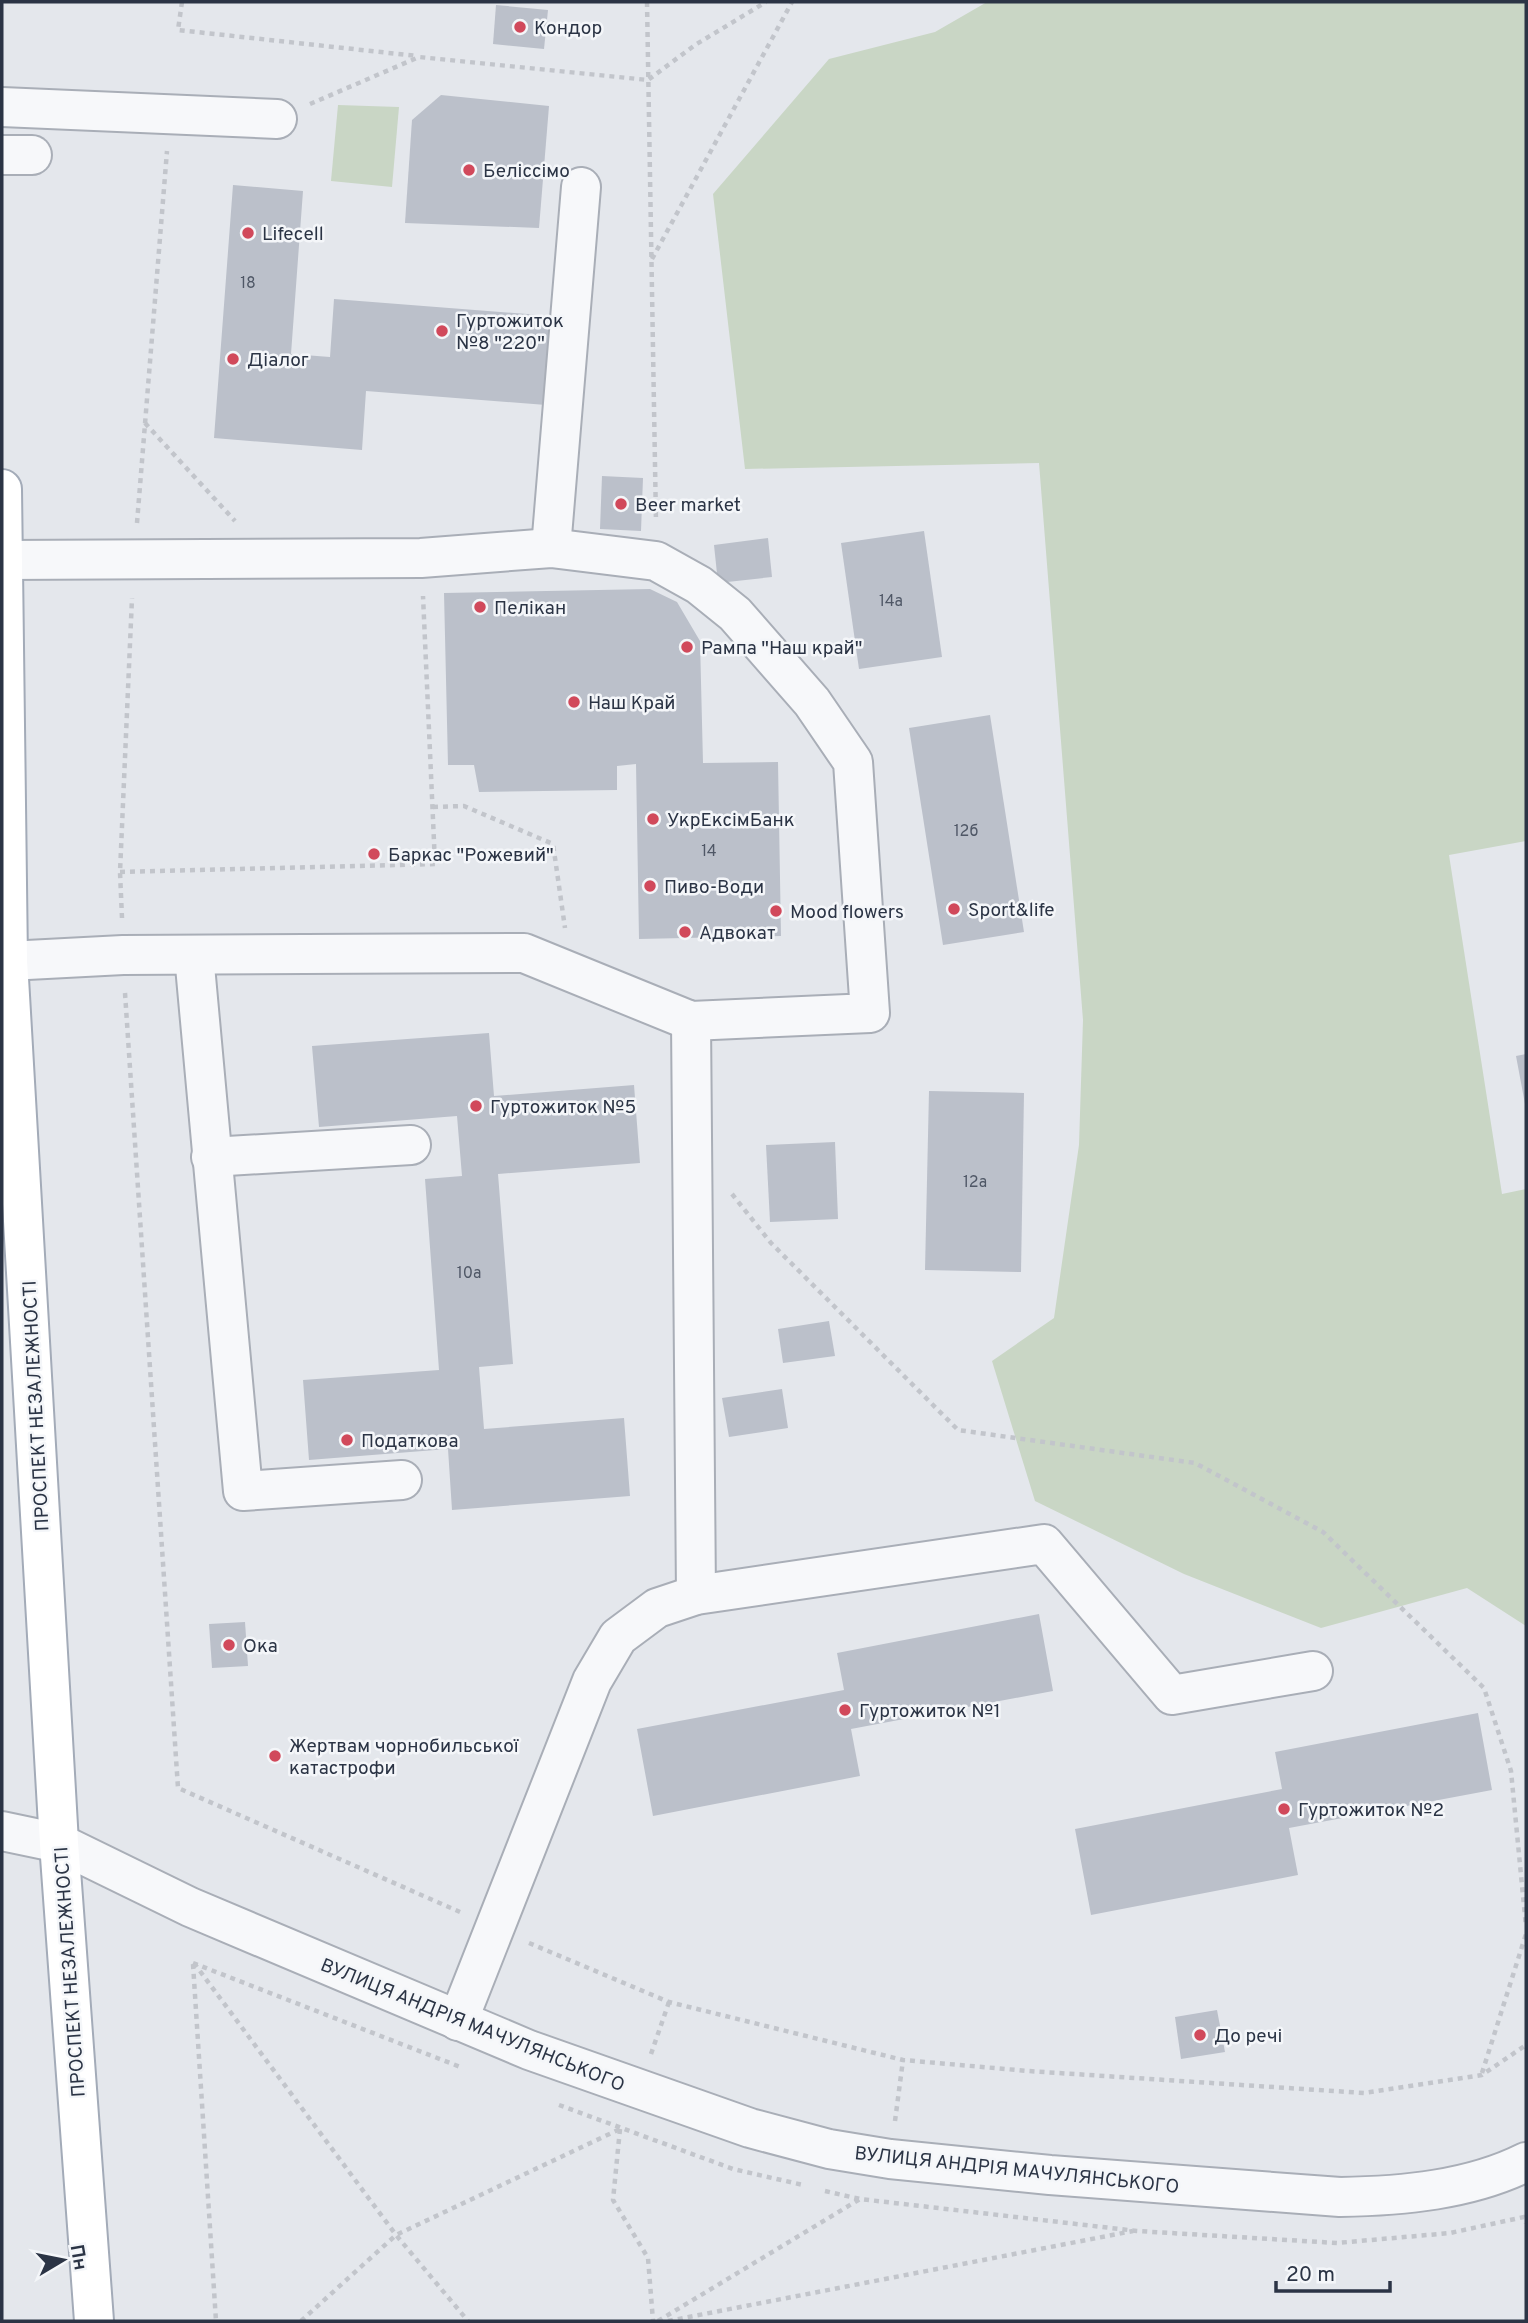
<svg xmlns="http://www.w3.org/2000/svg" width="1528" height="2323" font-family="Overpass,sans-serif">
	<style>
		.green { fill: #c9d6c5 }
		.building { fill: #bbc0ca }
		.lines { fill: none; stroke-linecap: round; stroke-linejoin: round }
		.minor-casing { stroke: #a9aeb7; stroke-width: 42 }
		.major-casing { stroke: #a3abb8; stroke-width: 42 }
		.path { stroke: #c2c5cb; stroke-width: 4.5; stroke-dasharray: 5 5; stroke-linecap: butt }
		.minor { stroke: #f7f8fa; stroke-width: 38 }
		.major { stroke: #fff; stroke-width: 38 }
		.poi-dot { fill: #d1495b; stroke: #f4f6f9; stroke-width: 2.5 }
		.labels { text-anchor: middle; stroke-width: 5; stroke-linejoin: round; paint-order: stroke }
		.number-label { font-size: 16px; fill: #4f5766 }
		.poi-label { font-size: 19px; fill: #2b3445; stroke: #f4f6f9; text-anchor: start }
		.street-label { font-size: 19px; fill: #2b3445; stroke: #f4f6f9 }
	</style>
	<rect width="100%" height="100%" fill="#e4e7ec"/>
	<g class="green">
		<path d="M987,2H1526V841L1449,855L1502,1194L1526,1189V1626L1467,1588L1321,1628L1184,1574L1035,1501L992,1361L1054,1318L1079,1145L1083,1020L1039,463L745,469L713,194L829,59L935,32Z"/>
		<path d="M338,105L399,107L392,187L331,181Z"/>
	</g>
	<g class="building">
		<path d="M496,5L548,10L544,49L493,44Z"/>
		<path d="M441,95L549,106L539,228L405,223L412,120Z"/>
		<path d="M233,185L303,191L291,354L330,357L334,299L553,316L546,405L366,391L362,450L214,438Z"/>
		<path d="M602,476L643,478L641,531L600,529Z"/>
		<path d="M924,531L942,657L859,669L841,543Z"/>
		<path d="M768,538L772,577L718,583L714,545Z"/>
		<path d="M650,589L677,602L700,641L703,763L778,762L781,936L639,939L636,764L617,766V790L479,792L474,765H448L444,593Z"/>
		<path d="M990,715L1024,932L943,945L909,728Z"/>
		<path d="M489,1033L494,1096L634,1085L640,1163L498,1174L513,1364L479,1367L484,1429L624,1418L630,1496L452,1510L448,1449L309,1460L303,1380L439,1370L425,1179L462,1176L457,1116L319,1127L312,1046Z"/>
		<path d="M1526,1054V1103L1525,1104L1516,1056Z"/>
		<path d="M929,1091L1024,1093L1021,1272L925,1270Z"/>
		<path d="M835,1142L838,1219L770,1222L766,1145Z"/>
		<path d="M829,1321L835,1356L783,1363L778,1329Z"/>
		<path d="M782,1389L788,1428L729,1437L722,1398Z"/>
		<path d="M1039,1614L1053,1691L851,1729L860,1776L653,1816L637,1729L844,1690L837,1653Z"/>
		<path d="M245,1622L248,1666L212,1668L209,1624Z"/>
		<path d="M1478,1713L1492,1790L1289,1828L1298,1875L1091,1915L1075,1829L1282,1789L1275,1752Z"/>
		<path d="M1217,2010L1225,2052L1181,2059L1175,2017Z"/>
	</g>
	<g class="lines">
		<defs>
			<g id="minor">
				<path d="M2,107L277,119"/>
				<path d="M2,155H32"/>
				<path d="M551,548L581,187"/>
				<path d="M4,560L421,558L551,548L656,561L699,585L735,614L812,702L853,762L870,1013L691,1021L524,953L123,955L8,961"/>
				<path d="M194,955L243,1491L402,1480"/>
				<path d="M691,1021L696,1595"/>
				<path d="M211,1157L411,1145"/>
				<path d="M2,1831L59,1843L190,1907L529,2050L750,2128L829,2149L890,2159L1050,2175L1340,2197C1402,2196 1470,2190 1526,2162"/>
				<path d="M458,2021L592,1681L618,1637L657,1608L696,1595L1044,1544L1172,1695L1313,1671"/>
			</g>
			<path id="major" d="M2,489L8,961L59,1843L94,2321"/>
		</defs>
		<use href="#minor" class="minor-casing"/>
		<use href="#major" class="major-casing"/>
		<g class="path">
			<path d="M182,2L178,30L417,56"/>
			<path d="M647,2L656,522"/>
			<path d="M310,104L419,57L648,80L695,45L766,2"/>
			<path d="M652,259L792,2"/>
			<path d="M145,423L235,521"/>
			<path d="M137,523L167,151"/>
			<path d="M433,807L464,806L553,844L565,928"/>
			<path d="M120,872L435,864L423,596"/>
			<path d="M122,918L120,872L132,598"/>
			<path d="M125,993L178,1788L460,1912"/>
			<path d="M732,1194L771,1243L958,1430L1195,1463L1323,1532L1484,1688L1511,1771L1526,1927"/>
			<path d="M529,1943L669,2002L903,2060L1028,2071L1364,2093L1482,2075L1526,2045"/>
			<path d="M193,1963L463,2068"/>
			<path d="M194,1963L396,2235L468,2321"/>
			<path d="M193,1964L216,2321"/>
			<path d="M651,2054L669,2002"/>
			<path d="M1482,2073L1526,1934"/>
			<path d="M559,2105L733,2169L803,2185"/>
			<path d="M895,2121L903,2060"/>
			<path d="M620,2129L613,2200L648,2258L653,2321"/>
			<path d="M825,2191L860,2199L1137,2231L1337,2243L1450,2233L1524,2217L1526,2223"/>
			<path d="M301,2321L396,2235L620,2129"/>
			<path d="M658,2321L860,2199"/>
			<path d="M668,2321L1133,2231"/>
		</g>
		<use href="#minor" class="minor"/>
		<use href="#major" class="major"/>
	</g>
	<g class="poi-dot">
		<circle cx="520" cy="27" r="7"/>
		<circle cx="469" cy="170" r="7"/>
		<circle cx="248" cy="233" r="7"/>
		<circle cx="442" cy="331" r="7"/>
		<circle cx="233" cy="359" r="7"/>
		<circle cx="621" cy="504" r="7"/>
		<circle cx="480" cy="607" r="7"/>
		<circle cx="687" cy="647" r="7"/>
		<circle cx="574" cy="702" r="7"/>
		<circle cx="653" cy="819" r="7"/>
		<circle cx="374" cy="854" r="7"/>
		<circle cx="650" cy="886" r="7"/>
		<circle cx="954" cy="909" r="7"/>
		<circle cx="776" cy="911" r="7"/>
		<circle cx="685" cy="932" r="7"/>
		<circle cx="476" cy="1106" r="7"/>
		<circle cx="347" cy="1440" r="7"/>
		<circle cx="229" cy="1645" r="7"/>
		<circle cx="845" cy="1710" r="7"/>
		<circle cx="275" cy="1756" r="7"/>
		<circle cx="1284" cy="1809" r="7"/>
		<circle cx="1200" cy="2035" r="7"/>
	</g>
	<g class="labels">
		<g class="number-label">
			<text x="248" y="288">18</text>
			<text x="891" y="606">14а</text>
			<text x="966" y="836">12б</text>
			<text x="709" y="856">14</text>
			<text x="975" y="1187">12а</text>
			<text x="469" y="1278">10а</text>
		</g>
		<g class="poi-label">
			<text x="534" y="34">Кондор</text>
			<text x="483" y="177">Беліссімо</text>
			<text x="262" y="240">Lifecell</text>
			<text x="456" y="327">Гуртожиток<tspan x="456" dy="22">№8 "220"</tspan></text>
			<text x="247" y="366">Діалог</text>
			<text x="635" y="511">Beer market</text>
			<text x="494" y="614">Пелікан</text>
			<text x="701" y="654">Рампа "Наш край"</text>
			<text x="588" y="709">Наш Край</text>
			<text x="667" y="826">УкрЕксімБанк</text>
			<text x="388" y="861">Баркас "Рожевий"</text>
			<text x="664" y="893">Пиво-Води</text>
			<text x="968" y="916">Sport&amp;life</text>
			<text x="790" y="918">Mood flowers</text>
			<text x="699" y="939">Адвокат</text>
			<text x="490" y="1113">Гуртожиток №5</text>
			<text x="361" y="1447">Податкова</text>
			<text x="243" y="1652">Ока</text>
			<text x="859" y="1717">Гуртожиток №1</text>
			<text x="289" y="1752">Жертвам чорнобильської<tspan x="289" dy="22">катастрофи</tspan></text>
			<text x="1298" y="1816">Гуртожиток №2</text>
			<text x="1214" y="2042">До речі</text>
		</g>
		<g class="street-label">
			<text transform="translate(35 1406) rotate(-93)" y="7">ПРОСПЕКТ НЕЗАЛЕЖНОСТІ</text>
			<text transform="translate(69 1972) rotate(-94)" y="7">ПРОСПЕКТ НЕЗАЛЕЖНОСТІ</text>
			<text transform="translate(473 2024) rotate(22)" y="7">ВУЛИЦЯ АНДРІЯ МАЧУЛЯНСЬКОГО</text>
			<text transform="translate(1017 2169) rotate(6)" y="7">ВУЛИЦЯ АНДРІЯ МАЧУЛЯНСЬКОГО</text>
		</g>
	</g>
	<rect width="1528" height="2323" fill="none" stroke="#2b3445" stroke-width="7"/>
	<g transform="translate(63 2260) rotate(80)" stroke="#f4f6f9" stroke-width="5" paint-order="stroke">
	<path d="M0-5L12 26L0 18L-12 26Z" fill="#2b3445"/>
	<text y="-10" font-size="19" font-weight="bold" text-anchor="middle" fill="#2b3445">Пн</text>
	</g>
	<path d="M1276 2281v10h114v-10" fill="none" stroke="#2b3445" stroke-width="3.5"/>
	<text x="1286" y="2281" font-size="21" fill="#2b3445" stroke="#f4f6f9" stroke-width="5" paint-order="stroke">20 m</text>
</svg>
